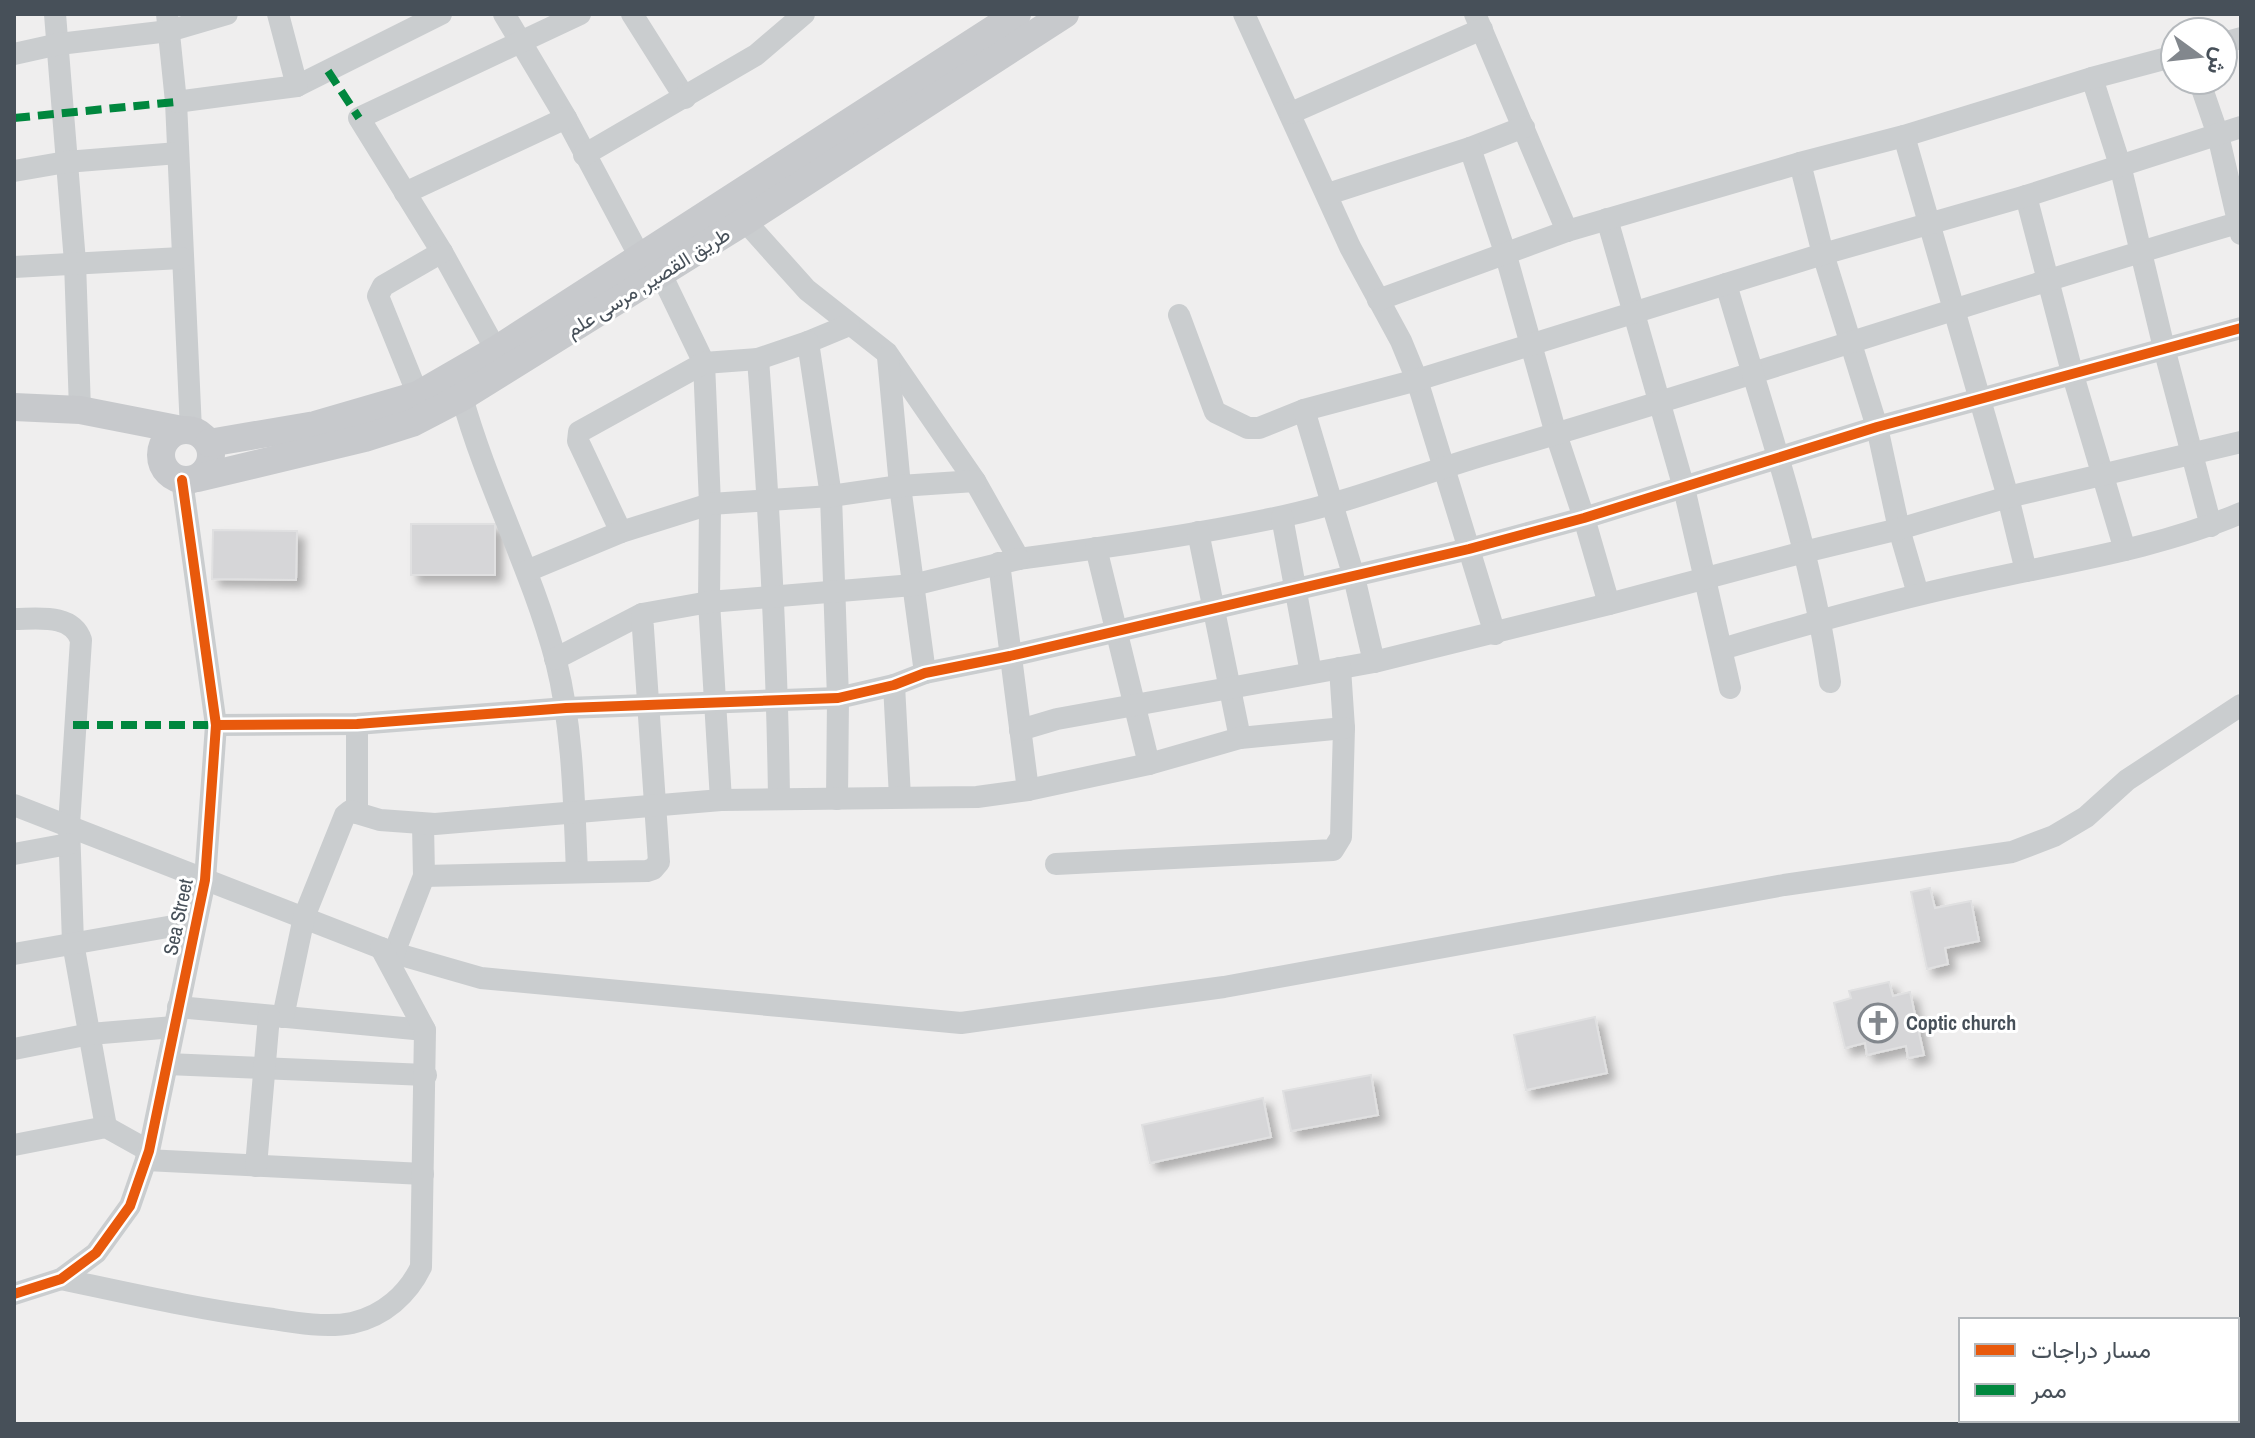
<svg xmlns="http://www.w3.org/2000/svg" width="2255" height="1438" font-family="'Archivo Narrow',Vazirmatn,sans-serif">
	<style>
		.building { fill: #d6d6d8; stroke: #e0e0e1; stroke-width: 2; filter: url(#shadow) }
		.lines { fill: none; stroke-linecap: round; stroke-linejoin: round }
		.minor { stroke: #cacdcf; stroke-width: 22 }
		.major { stroke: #c7c9cc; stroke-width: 28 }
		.quiet { stroke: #00873e; stroke-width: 8; stroke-dasharray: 16 8; stroke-linecap: butt }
		.cycleway-casing { stroke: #fff; stroke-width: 15 }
		.cycleway { stroke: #e8590c; stroke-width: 10 }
		.labels { text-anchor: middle; stroke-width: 6; stroke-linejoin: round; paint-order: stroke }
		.street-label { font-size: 20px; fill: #475059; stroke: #fff }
		.poi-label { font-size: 20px; font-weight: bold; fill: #475059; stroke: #fff; text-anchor: start }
	</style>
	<defs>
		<filter id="shadow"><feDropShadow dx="7" dy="7" stdDeviation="4" flood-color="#0004"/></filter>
	</defs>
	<rect width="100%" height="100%" fill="#efeeee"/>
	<g class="building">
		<rect x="411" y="524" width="84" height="51"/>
		<path d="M213,530L297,531L296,580L212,579Z"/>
		<path d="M1930,888L1935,908L1971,901L1979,941L1945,948L1948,964L1927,969L1911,892Z"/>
		<path d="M1889,982L1893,996L1910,992L1924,1055L1908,1058L1906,1046L1867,1055L1865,1043L1845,1048L1834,1003L1851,998L1849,991Z"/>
		<path d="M1595,1017L1607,1073L1526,1090L1514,1035Z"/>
		<path d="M1371,1075L1378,1115L1291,1131L1283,1091Z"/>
		<path d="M1263,1098L1271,1137L1150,1163L1142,1125Z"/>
	</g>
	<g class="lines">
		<g class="minor">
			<path d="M55,14L75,262L80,410"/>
			<path d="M167,14L176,102L191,430"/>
			<path d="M504,14L566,118L640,257"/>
			<path d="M632,14L685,98"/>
			<path d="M1244,14L1350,247L1401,341L1417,380L1495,634"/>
			<path d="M1475,14L1567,231"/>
			<path d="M2223,43L2241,38"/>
			<path d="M14,54L59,44L169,31L227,14"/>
			<path d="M2092,78L2120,165L2164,348L2211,526"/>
			<path d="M2199,80L2218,135L2241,234"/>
			<path d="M297,86L441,14"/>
			<path d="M176,102L297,86L278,14"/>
			<path d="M1291,113L1482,29"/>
			<path d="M1904,136L2008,497L2026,571"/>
			<path d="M1470,148L1524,127"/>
			<path d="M584,155L756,55L804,14"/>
			<path d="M1800,163L1823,254L1877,427L1899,529L1918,594"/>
			<path d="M14,171L66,162L178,153"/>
			<path d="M405,193L566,118"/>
			<path d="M1328,194L1470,148L1505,252L1556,434L1584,518L1609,604"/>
			<path d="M2026,196L2072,372L2125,550"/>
			<path d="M1607,219L1684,488L1730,688"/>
			<path d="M745,221L807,290L887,353L975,481L1019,559C1107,547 1197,535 1284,516C1354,501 1422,473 1491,453C1742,380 1990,295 2241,222"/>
			<path d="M14,267L181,258"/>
			<path d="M661,274L704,363L710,504L709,602L721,800"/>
			<path d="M1726,284C1764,415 1811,546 1830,682"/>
			<path d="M1378,300L1567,231L1800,163L1904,136L2092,78L2175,56"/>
			<path d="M1179,315L1215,412L1248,428H1259L1304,410L1417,380L1823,254L2026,196L2241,127"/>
			<path d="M808,342L849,325"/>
			<path d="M496,350L442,252L359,118L580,14"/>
			<path d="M888,357L900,486L925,673"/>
			<path d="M758,359C769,505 777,651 779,798"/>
			<path d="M418,395L378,296L383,286L442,252"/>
			<path d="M462,397C487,487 532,570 556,661C573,729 574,802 577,872"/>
			<path d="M1304,410L1354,577L1374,662"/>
			<path d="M1282,517L1311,673"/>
			<path d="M621,532L578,441L579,432L704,363L758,359L808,342L831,496L838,698L837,799"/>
			<path d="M1198,532L1240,738"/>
			<path d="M1096,548L1149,764"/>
			<path d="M999,563L1028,790"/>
			<path d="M527,571L621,532L710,504L831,496L900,486L975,481"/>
			<path d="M14,619C37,619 72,613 81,640L69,825L73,943L106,1127"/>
			<path d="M1722,649C1806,624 1890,600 1975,582C2064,562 2157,549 2241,513"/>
			<path d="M555,659L642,614"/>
			<path d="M894,685L900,797"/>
			<path d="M216,725L357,724L566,708L838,698L894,685L925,673L1010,656L1469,549L1584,518L1877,427L2241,328"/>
			<path d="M1020,730L1057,719L1374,662L1609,604L1804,552L1899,529L2008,497L2241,442"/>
			<path d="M14,805L394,953L481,978L961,1023L1224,987L1784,885L2012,852L2054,836L2086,817L2127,780L2241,705"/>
			<path d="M357,813V724"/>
			<path d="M14,854L68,844"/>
			<path d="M1056,864L1333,850L1341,837L1344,728L1340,668"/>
			<path d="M424,876L647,871L653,869L659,862L642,614L709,602L913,585L1019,559"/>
			<path d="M394,953L424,876L423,824"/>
			<path d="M14,954L196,922"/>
			<path d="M178,1007L425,1030"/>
			<path d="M283,1017L304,917L345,815L350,811L380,820L435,824L721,800L977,797L1028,790L1149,764L1240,738L1344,728"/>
			<path d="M14,1049L90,1034L174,1027"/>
			<path d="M167,1064L426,1075"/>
			<path d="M14,1145L106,1127L149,1151"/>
			<path d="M146,1160L423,1174"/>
			<path d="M256,1166L269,1016"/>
			<path d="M61,1279C132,1294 202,1310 273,1319C297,1323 327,1328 352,1323C384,1316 408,1294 421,1267L425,1030L381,948"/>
			<path d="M14,1294L61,1279L96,1253L130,1206L149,1151L205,880L216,725L182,480"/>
		</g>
		<g class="major">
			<path d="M14,407L80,410L182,430"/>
			<circle cx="186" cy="455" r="25"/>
			<path d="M209,443L315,425L418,395L496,350L1017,14"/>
			<path d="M198,478L365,438L412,423L462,397L745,221L1065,14"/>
		</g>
		<g class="quiet">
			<path d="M328,71L359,118"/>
			<path d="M14,118L176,102"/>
			<path d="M73,725H216"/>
		</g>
		<defs>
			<g id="cycleway">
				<path d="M216,725L357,724L566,708L838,698L894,685L925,673L1010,656L1469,549L1584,518L1877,427L2241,328"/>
				<path d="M14,1294L61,1279L96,1253L130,1206L149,1151L205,880L216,725L182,480"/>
			</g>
		</defs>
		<use href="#cycleway" class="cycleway-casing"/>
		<use href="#cycleway" class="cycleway"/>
	</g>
	<defs>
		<symbol id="church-ring" viewBox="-11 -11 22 22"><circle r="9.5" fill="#fff" stroke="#82878d" stroke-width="1.5"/><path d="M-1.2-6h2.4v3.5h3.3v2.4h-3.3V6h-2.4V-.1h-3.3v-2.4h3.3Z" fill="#82878d"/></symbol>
	</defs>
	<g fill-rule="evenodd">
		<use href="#church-ring" x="1856" y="1001" width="44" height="44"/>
	</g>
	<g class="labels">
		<g class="street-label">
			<text transform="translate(648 282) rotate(-32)" y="7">طريق القصير, مرسى علم</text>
			<text transform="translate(178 917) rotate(-78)" y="7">Sea Street</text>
		</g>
		<g class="poi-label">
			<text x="1906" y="1030">Coptic church</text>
		</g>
	</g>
	<rect width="2255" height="1438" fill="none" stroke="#475059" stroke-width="32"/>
	<rect x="1959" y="1318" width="280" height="104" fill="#ffffff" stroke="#b5b9bd" stroke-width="2"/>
	<rect x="1975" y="1344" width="40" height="12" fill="#e8590c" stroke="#b5b9bd" stroke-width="2"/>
	<text x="2031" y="1358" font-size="24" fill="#475059">مسار دراجات</text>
	<rect x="1975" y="1384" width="40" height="12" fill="#00873e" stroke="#b5b9bd" stroke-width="2"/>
	<text x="2031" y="1398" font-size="24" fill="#475059">ممر</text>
	<g transform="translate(2199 56) rotate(105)"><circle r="38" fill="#ffffff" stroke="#b5b9bd" stroke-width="2"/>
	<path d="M0-6L14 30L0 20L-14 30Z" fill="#82878d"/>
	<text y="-12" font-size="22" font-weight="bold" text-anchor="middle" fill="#475059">ش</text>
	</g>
</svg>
